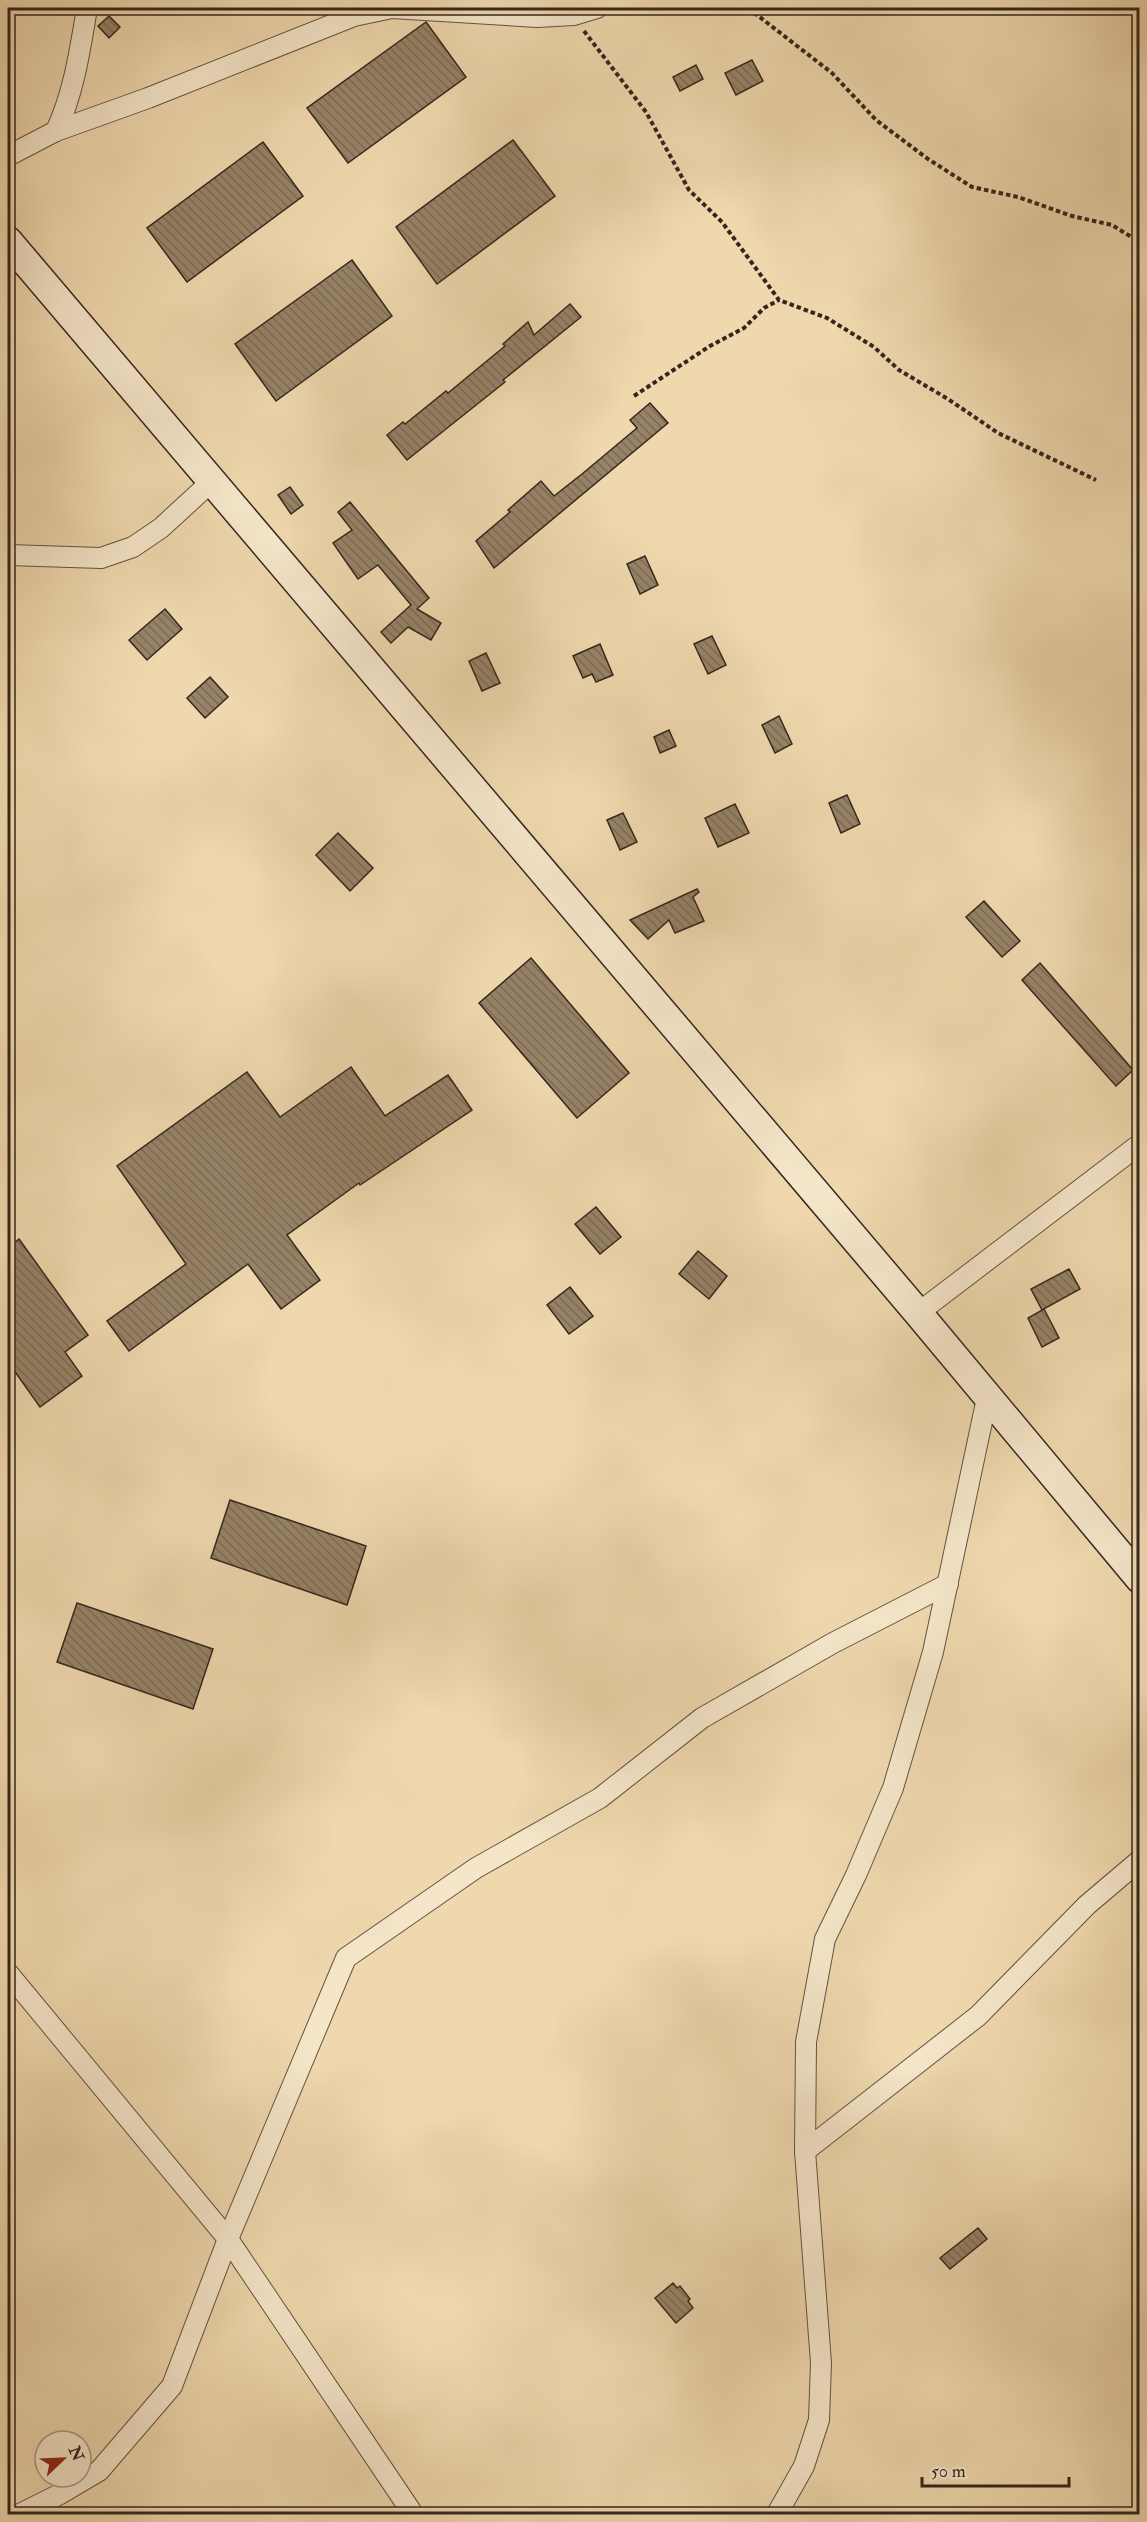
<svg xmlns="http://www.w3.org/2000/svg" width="1147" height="2522" font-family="'IM FELL Double Pica',serif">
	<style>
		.building { fill: url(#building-back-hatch); stroke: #35261d; stroke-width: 1.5 }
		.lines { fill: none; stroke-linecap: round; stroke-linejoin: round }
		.street-casing { stroke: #645241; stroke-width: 22 }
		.secondary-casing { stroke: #35261d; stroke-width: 31 }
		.path { stroke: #35261d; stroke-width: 4; stroke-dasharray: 4.5 3; stroke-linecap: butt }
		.street { stroke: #f5e6ca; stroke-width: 20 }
		.secondary { stroke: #f5e6ca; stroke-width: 28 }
	</style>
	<defs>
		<pattern id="building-back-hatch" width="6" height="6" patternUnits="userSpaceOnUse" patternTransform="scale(1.5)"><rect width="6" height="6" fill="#968368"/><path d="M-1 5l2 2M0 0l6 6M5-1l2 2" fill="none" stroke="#7b6b55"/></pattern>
	</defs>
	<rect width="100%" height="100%" fill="#efd8ae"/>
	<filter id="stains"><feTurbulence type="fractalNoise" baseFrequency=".00333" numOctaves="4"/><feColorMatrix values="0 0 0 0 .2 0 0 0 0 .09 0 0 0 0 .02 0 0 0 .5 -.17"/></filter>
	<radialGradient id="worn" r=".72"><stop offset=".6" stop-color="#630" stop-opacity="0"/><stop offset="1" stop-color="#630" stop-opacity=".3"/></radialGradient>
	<g class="building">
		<path d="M109,16L120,27L109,38L98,26Z"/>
		<path d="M426,22L466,77L348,163L307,108Z"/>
		<path d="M752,60L763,81L736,95L725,73Z"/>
		<path d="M696,65L703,79L680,91L673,77Z"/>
		<path d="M513,140L555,196L437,284L396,227Z"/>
		<path d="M263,142L303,196L187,282L147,228Z"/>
		<path d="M352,260L392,316L276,401L235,344Z"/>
		<path d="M570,304L581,317L503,380L505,382L407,460L387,435L403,422L405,424L446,391L448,393L505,346L503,344L528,322L534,335Z"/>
		<path d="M650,403L668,423L494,568L476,541L510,512L508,510L541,481L554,496L582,474L637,428L630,420Z"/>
		<path d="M290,487L303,505L291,514L278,495Z"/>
		<path d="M350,502L429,598L417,609L441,623L431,640L408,627L391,643L381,632L411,605L378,565L358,579L333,543L352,530L338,512Z"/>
		<path d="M645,556L658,585L640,594L627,564Z"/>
		<path d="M165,609L182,629L147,660L129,640Z"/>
		<path d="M712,636L726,665L708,674L694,644Z"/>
		<path d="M600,644L613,675L596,682L592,674L583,678L573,656Z"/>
		<path d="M486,653L500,683L482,691L469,661Z"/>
		<path d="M210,677L228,697L205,718L187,698Z"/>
		<path d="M779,716L792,744L775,753L762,725Z"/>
		<path d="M669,730L676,746L660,753L654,737Z"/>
		<path d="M847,795L860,824L841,833L829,803Z"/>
		<path d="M735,804L749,833L718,847L705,818Z"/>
		<path d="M623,813L637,842L620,850L607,820Z"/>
		<path d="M338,833L373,868L350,891L316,855Z"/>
		<path d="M697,889L699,892L693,897L704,921L675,933L669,920L648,939L630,920Z"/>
		<path d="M984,901L1020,941L1002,957L966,917Z"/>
		<path d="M531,958L629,1073L577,1118L479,1003Z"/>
		<path d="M1040,963L1133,1070L1116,1086L1022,980Z"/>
		<path d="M351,1067L385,1116L448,1075L472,1110L360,1185L359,1183L287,1235L320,1280L281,1309L248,1264L129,1351L107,1321L186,1264L117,1166L247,1072L280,1117Z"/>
		<path d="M596,1207L621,1237L600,1254L575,1224Z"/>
		<path d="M19,1239L88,1335L65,1352L82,1376L40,1407L8,1362V1248Z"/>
		<path d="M698,1251L727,1276L709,1299L679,1274Z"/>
		<path d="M1069,1269L1080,1289L1042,1310L1031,1289Z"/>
		<path d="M570,1287L593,1316L569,1334L547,1305Z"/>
		<path d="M1044,1309L1059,1338L1042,1347L1028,1318Z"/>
		<path d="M230,1500L366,1546L347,1605L211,1558Z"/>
		<path d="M77,1603L213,1649L193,1709L57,1662Z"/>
		<path d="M978,2228L987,2239L950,2269L940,2258Z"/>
		<path d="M673,2283L677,2288L680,2286L690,2299L688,2301L693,2308L676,2323L655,2298Z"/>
	</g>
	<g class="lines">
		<defs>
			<g id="street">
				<path d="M56,131C74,92 80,50 87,8"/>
				<path d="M8,156L56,131L148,98L354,16L392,8L537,17L574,15L597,8"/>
				<path d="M8,555L101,558L133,547L161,528L211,482"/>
				<path d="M918,1313L1140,1144"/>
				<path d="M8,1973L228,2239L413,2514"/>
				<path d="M805,2151L978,2016L1087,1905L1140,1860"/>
				<path d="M20,2514L60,2494L99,2471L172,2386L228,2239L346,1958L476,1868L600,1798L702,1718L833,1643L948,1584"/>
				<path d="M777,2514L804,2466L819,2420L821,2363L805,2151L806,2042L825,1939L856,1875L893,1788L933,1652L987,1398"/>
			</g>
			<path id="secondary" d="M8,241L918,1313L1140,1579"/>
		</defs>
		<use href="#street" class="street-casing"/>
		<use href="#secondary" class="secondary-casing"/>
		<g class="path">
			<path d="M748,8L832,73L876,120L928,159L972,187L1018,197L1072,216L1112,225L1133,238H1140"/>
			<path d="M584,31L646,112L689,190L722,222L779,300L827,318L874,347L899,370L948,399L998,433L1096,480"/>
			<path d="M634,396L710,346L744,328L764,308L779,300"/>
		</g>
		<use href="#street" class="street"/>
		<use href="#secondary" class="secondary"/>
	</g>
	<rect width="1147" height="2522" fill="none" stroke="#efd8ae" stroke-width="30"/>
	<rect x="9" y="9" width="1129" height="2504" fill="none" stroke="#35261d" stroke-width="3"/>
	<rect x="15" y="15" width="1117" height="2492" fill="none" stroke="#35261d" stroke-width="1.5"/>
	<g transform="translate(63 2459) rotate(67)"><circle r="28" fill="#f5e6ca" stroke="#a89985" stroke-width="1.5"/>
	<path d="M0-4.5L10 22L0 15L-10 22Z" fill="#8f2418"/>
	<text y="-9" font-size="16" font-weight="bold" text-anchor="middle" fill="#35261d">N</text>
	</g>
	<path d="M922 2477v9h147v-9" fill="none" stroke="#35261d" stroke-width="3"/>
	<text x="931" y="2477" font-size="18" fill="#35261d" stroke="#f5e6ca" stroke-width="4.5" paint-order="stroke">50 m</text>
	<rect width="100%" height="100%" filter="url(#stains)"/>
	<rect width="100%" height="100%" fill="url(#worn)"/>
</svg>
